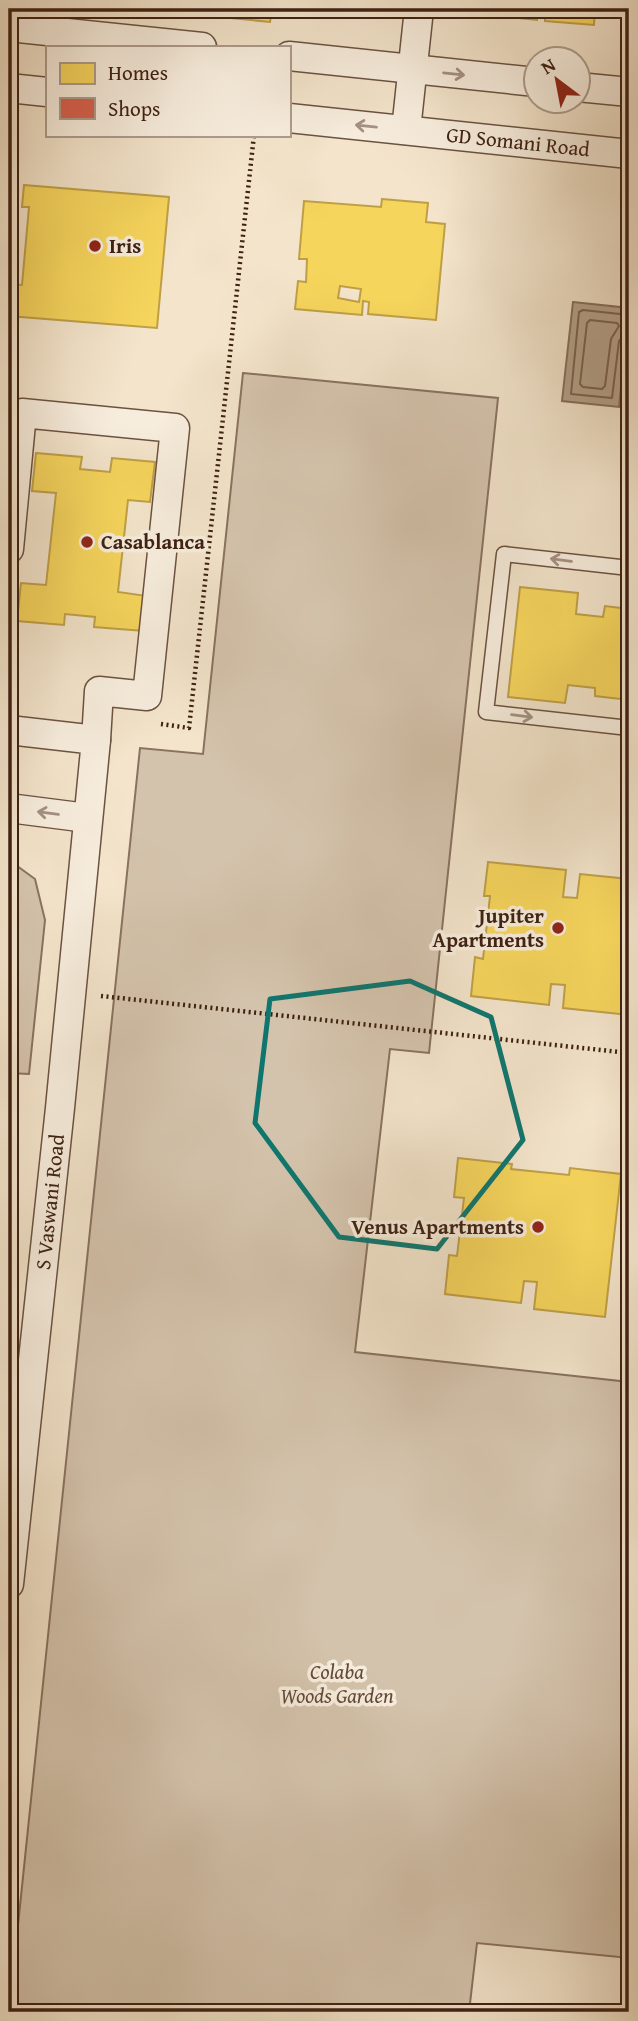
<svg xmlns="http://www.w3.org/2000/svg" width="638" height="2021" font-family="'Gentium Book Plus',serif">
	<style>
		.green { fill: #d4c3ac; stroke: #897260; stroke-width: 2 }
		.water { fill: #b5a28c; stroke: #856e5c; stroke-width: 2 }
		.homes { fill: #f6d55c; stroke: #bf9f46; stroke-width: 2; fill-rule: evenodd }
		.shops { fill: #d6604d; stroke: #a84d3c; stroke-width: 2 }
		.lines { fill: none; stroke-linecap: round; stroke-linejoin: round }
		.shore { stroke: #7a6250; stroke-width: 2 }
		.lane-casing { stroke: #6b5241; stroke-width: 17 }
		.street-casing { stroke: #6b5241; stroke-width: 31 }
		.path { stroke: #3e2113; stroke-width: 4.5; stroke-dasharray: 2 3.5; stroke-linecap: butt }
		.lane { stroke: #f7eddd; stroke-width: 14 }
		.street { stroke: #f7eddd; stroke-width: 28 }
		.oneway { stroke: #a49182 }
		.marked { fill: none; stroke: #0f766e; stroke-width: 5; stroke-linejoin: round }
		.poi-dot { fill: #8f2418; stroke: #f7eddd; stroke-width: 2.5 }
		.labels { text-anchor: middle; stroke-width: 7; stroke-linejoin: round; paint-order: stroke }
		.street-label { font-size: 21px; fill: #3e2113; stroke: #f7eddd }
		.poi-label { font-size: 21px; font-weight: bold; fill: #3e2113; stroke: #f7eddd; text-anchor: start }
		.park-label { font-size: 21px; font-style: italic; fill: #644a39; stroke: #f7eddd }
	</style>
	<rect width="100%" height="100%" fill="#f3e4cb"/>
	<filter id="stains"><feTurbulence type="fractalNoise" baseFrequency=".00286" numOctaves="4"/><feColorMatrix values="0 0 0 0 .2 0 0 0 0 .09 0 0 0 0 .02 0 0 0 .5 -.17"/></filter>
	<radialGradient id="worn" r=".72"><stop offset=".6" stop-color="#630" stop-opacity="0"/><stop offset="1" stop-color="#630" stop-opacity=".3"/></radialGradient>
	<g class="green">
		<path d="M243,373L498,398L429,1053L390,1049L355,1352L629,1382V1958L477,1943L469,2012H9L140,748L203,754Z"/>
		<path d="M9,860L35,879L45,920L29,1074L9,1073Z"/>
	</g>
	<path class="water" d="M573,302L629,308L619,407L562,401Z"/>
	<g class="homes">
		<path d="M191,9H272L270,22L191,14Z"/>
		<path d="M478,9H538L537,20L477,14Z"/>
		<path d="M545,9H595L594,25L545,21Z"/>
		<path d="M24,185L169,197L157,328L9,316L11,284L22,285L29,207H22Z"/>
		<path d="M382,199L428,203L426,222L445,224L436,320L368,314L369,302L363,301L362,315L295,309L298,281L306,282L307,259H299L304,201L381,207ZM340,286L361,289L359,302L338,298Z"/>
		<path d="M36,453L82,457L80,469L110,472L112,458L155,462L150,502L128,500L118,592L147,596L144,631L94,627L95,617L65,614L64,625L17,621L21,583L46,585L56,493L32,491Z"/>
		<path d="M520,587L578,593L576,614L603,617L605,606L629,609V700L595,696V688L568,685L565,703L508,697Z"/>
		<path d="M488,862L566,870L563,897L577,898L580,874L629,879V1015L563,1008L565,985L551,984L549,1005L471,996L475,957L483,959L490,896H484Z"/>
		<path d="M458,1158L512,1164L511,1169L569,1175L570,1168L621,1174L605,1317L534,1309L537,1282L524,1281L521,1303L445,1294L449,1255L457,1256L464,1198L454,1197Z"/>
	</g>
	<path class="shops" d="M9,1114L16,1115L11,1174H9Z"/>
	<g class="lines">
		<g class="shore">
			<path d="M629,315L583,310L579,312L571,394L612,398L619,341L623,336L629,335"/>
			<path d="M590,320L617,323L619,326L611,339L605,386L602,389L583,387L580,384L587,323Z"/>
		</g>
		<defs>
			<path id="lane" d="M629,568L504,554L486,712L629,728"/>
			<g id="street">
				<path d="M9,27L202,47"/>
				<path d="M289,56L536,82"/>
				<path d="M578,87L629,92"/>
				<path d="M9,88L47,92"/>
				<path d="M289,118L629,154"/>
				<path d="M406,130L419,9"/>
				<path d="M9,549L22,413L175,428L147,696L99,691L96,740"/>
				<path d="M9,730L96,740L60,1108L9,1584"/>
				<path d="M9,808L87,818"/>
			</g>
		</defs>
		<use href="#lane" class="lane-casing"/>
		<use href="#street" class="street-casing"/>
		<g class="path">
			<path d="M161,724L189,728L254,135"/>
			<path d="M101,996L629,1053"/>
			<path d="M627,1306H629"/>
		</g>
		<use href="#lane" class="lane"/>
		<use href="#street" class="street"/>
	</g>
	<defs><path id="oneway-shaft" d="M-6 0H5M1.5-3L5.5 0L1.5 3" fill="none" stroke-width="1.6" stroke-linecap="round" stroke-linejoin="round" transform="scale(1.75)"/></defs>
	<g class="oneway">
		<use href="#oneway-shaft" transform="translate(454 74) rotate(6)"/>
		<use href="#oneway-shaft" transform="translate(366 126) rotate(-174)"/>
		<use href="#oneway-shaft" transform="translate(561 560) rotate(-173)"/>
		<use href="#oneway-shaft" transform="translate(522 716) rotate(7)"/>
		<use href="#oneway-shaft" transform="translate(48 813) rotate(-172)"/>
	</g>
	<path class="marked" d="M410,981L491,1017L523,1140L437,1249L339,1237L255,1123L270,999Z"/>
	<g class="poi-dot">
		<circle cx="95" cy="246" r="7"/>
		<circle cx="87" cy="542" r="7"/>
		<circle cx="558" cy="928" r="7"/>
		<circle cx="538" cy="1227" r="7"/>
	</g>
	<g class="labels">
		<g class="street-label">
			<text transform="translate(518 142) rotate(6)" y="7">GD Somani Road</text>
			<text transform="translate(50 1202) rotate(-84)" y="7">S Vaswani Road</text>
		</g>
		<g class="poi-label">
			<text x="109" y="253">Iris</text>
			<text x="101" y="549">Casablanca</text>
			<text x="544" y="923" text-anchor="end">Jupiter<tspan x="544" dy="24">Apartments</tspan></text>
			<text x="524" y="1234" text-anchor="end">Venus Apartments</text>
		</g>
		<g class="park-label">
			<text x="337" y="1679">Colaba<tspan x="337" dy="24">Woods Garden</tspan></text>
		</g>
	</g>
	<rect width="638" height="2021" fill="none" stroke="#f3e4cb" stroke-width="35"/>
	<rect x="10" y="10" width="617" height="2000" fill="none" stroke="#3e2113" stroke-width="3.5"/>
	<rect x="18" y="18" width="603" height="1986" fill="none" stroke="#3e2113" stroke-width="2"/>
	<rect x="46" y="46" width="245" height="91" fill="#f7eddd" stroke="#ad9b8c" stroke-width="2"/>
	<rect x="60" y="63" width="35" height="21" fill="#f6d55c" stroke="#ad9b8c" stroke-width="2"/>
	<text x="108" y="80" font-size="21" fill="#3e2113">Homes</text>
	<rect x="60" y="98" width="35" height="21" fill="#d6604d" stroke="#ad9b8c" stroke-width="2"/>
	<text x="108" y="116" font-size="21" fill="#3e2113">Shops</text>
	<g transform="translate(557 80) rotate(328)"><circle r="33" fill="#f7eddd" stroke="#ad9b8c" stroke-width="2"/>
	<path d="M0-5L12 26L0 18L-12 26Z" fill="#8f2418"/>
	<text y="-10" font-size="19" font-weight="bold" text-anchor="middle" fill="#3e2113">N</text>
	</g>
	<rect width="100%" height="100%" filter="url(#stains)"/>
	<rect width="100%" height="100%" fill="url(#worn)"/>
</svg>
